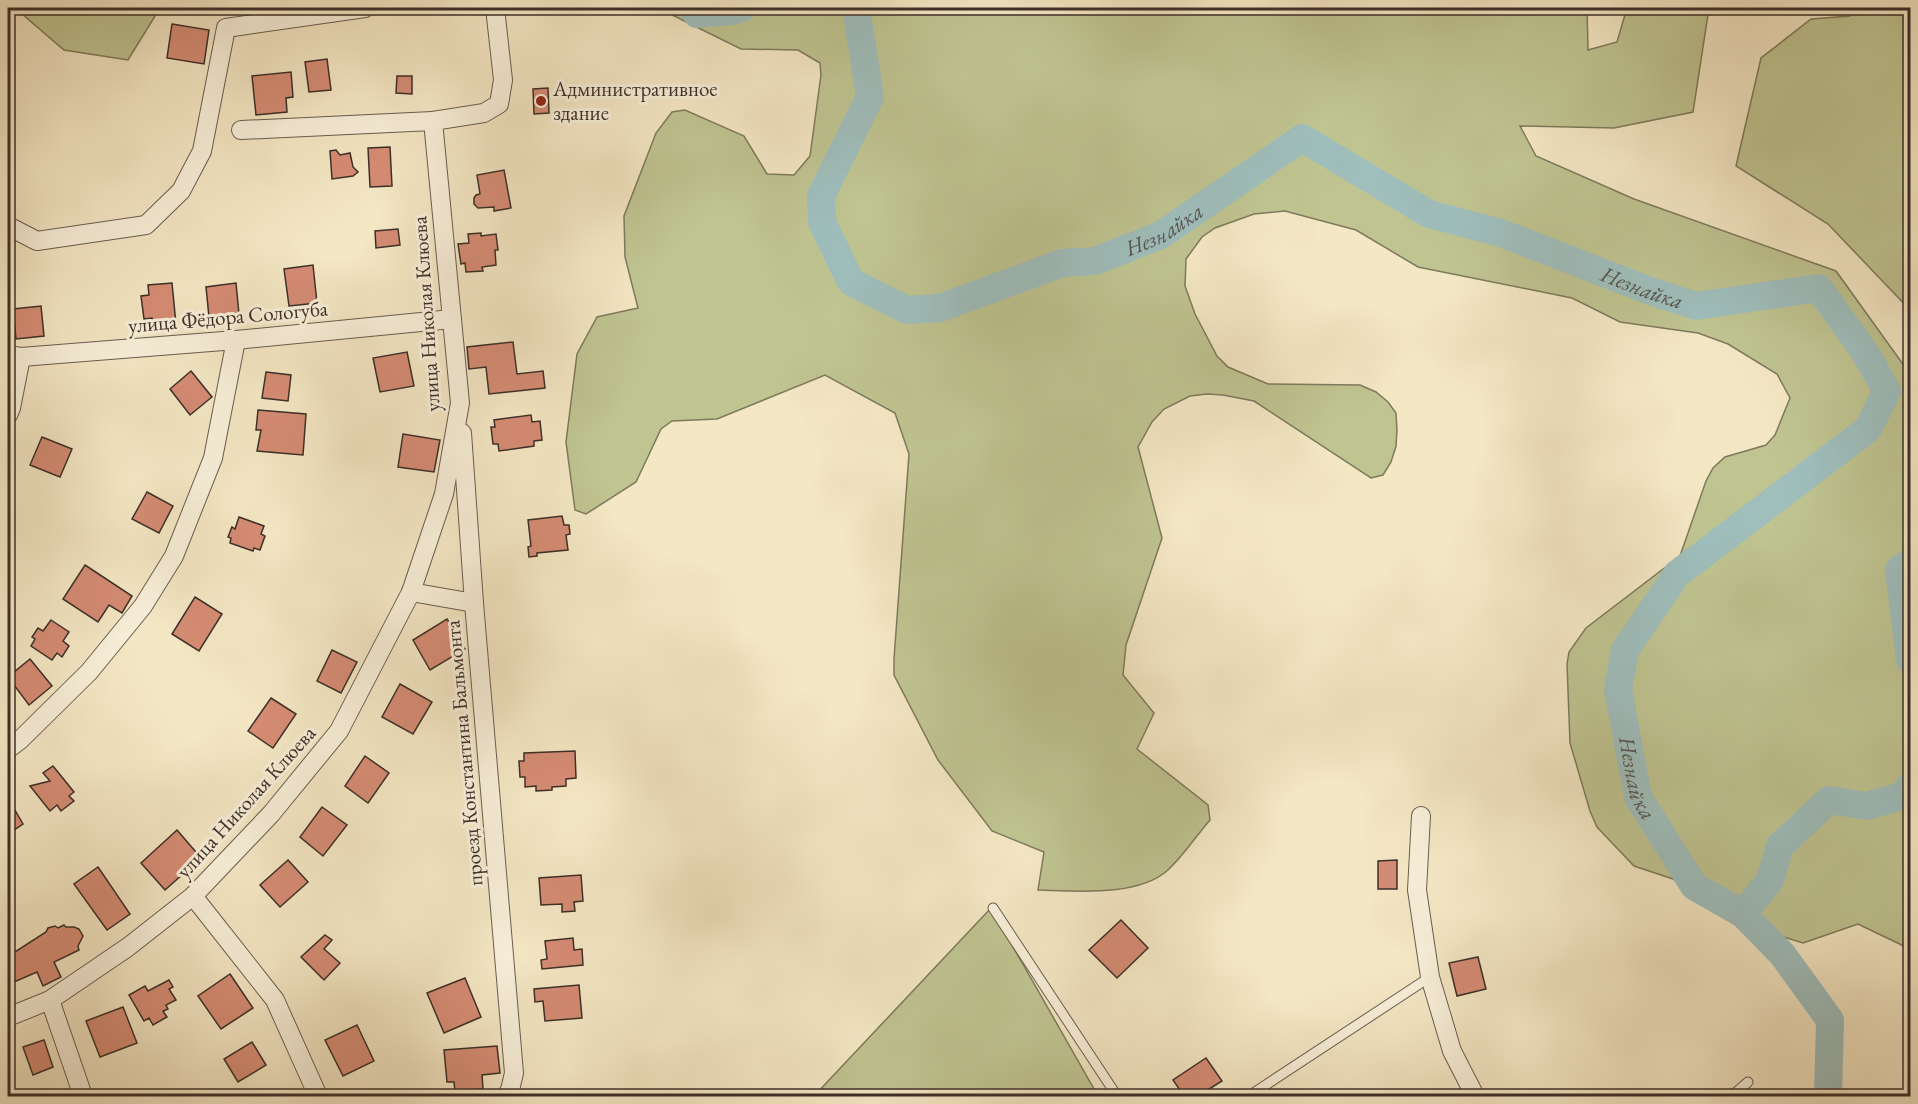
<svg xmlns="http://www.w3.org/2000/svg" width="1918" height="1104" font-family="'EB Garamond',serif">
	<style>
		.green { fill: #bfc491; stroke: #7e7a5d; stroke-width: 1.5 }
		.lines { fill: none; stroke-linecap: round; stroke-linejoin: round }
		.river { stroke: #9fbebc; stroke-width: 28 }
		.building { fill: #d58c74; stroke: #3c2f29; stroke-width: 1.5 }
		.lane-casing { stroke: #6a5d50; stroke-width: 11 }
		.street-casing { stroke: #6a5d50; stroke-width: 20 }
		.lane { stroke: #f8efd9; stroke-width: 9 }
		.street { stroke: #f8efd9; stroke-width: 18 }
		.poi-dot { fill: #8f2418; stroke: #f8efd9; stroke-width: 2 }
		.labels { text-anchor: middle; stroke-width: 6; stroke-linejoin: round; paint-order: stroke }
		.poi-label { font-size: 21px; fill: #3c2f29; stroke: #f8efd9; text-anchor: start }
		.street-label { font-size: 21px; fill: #3c2f29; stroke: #f8efd9 }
		.water-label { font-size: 22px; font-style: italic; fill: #55534e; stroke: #f8efd9 }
	</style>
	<rect width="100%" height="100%" fill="#f4e7c4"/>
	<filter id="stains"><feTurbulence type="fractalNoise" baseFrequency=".00333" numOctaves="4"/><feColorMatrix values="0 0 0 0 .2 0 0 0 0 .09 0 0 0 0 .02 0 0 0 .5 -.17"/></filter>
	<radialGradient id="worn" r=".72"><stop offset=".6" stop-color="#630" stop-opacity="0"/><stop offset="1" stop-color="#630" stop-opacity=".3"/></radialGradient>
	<g class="green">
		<path d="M15,8H160L128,60L64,50Z"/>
		<path d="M664,8H1587L1588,50L1617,42L1627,8H1709L1693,112L1614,128L1520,126L1536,156L1634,199L1836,271L1910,374V949L1858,924L1803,943L1738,923L1694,886L1634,866L1597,827L1590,811L1570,743L1567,664L1569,652L1586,628L1680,556L1706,481L1713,468L1725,457L1766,445L1775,435L1790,398L1777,374L1728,344L1698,333L1620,322L1572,298L1418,267L1356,230L1285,211L1254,214L1215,228L1202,237L1186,259L1185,286L1195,314L1217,356L1228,367L1268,384L1360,385L1376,392L1388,402L1396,413L1397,430L1396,446L1391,462L1383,475L1371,478L1254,401L1223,395L1207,394L1190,396L1164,409L1152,422L1138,447L1162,538L1126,645L1123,675L1154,713L1137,749L1208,805L1210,820C1196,836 1184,855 1168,870C1138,897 1076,891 1038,890L1044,852L992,831L938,760L894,675V659L909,454L895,413L825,375L717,419L672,421L661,429L636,482L586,514L575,510L566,442L577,354L597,317L638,308L625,257L624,216L656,133L672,112L685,110L744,136L767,174L794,175L810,156L821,75L820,63L798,50L741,49L664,11Z"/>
		<path d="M1848,8H1910V310L1828,224L1736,166L1761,58L1811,19L1850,16Z"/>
		<path d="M991,908L1098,1096H814Z"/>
	</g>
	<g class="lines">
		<g class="river">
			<path d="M692,8L697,14L731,11L742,8"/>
			<path id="s1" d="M856,8L870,97L821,196L822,222L851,282L907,310L940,308L1062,263L1095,261L1161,235L1302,138L1429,214L1501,233L1650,291L1696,306L1819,288L1866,354L1887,391L1868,429L1677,574L1625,650L1618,690L1638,797L1694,886L1743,914L1782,954L1830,1020L1828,1096"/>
			<path d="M1910,562L1899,570L1910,660"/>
			<path d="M1743,914L1770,880L1780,846L1829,800L1866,806L1902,796L1910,786"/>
		</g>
	</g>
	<g class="building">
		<path d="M172,24L209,30L204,64L167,58Z"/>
		<path d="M327,59L331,90L309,92L305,62Z"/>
		<path d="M291,72L293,97L286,98L287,112L256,115L252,76Z"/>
		<path d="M397,76H412V94L396,93Z"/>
		<path d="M548,88L549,113L534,114L533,89Z"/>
		<path d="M390,147L392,186L370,187L368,148Z"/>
		<path d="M336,150L340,155L350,153L353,167L358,172L353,176L332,179L330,151Z"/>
		<path d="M504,170L511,208L494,211V207L478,208L474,204V198L476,195L480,194L477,175Z"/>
		<path d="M398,229L400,245L376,248L375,231Z"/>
		<path d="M481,233V236L496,234L498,250H495L496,265L482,267L483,271L466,272L465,263L461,264L458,244L469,243L468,234Z"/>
		<path d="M313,265L317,303L289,306L284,269Z"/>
		<path d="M172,283L176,324L153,326L152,318L144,319L141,296L149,295L148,285Z"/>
		<path d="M236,283L239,314L209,317L206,287Z"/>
		<path d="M41,306L44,336L16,339L13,309Z"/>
		<path d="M513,342L517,374L543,371L545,388L489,394L486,367L469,369L467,347Z"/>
		<path d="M407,352L414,386L380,392L373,358Z"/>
		<path d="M191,371L212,397L190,415L170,389Z"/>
		<path d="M266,372L291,375L288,401L262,398Z"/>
		<path d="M258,410L306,414L303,455L257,451L261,430H256Z"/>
		<path d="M531,415L532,422L540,421L542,440L534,441V446L499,451L498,444H493L491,427H495L494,420Z"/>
		<path d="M403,434L440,440L434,472L398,467Z"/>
		<path d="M42,437L72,449L60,477L30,465Z"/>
		<path d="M147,492L173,506L159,533L132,519Z"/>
		<path d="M562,516L564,525H569L570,534L566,535L568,550L537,553V556L529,557L528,547L531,546L528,520Z"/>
		<path d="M239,517L264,526L261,534L265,536L260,550L254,548L253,551L230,543L231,538L228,537L232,527L235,529Z"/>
		<path d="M85,565L132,596L122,613L109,605L98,622L63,599Z"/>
		<path d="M195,597L222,614L199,651L172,634Z"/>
		<path d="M447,619L465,649L430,670L413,640Z"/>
		<path d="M51,620L69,632L63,641L69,646L62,657L57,653L52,660L31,646L35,639L32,637L38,628L43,631Z"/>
		<path d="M332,650L357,662L341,693L317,681Z"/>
		<path d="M30,659L52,686L29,705L8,677Z"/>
		<path d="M400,684L432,702L413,734L382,717Z"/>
		<path d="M271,698L296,714L273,748L248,731Z"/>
		<path d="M575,751L576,778L566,779V786L552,787V790L536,791V786L525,787V777H520L519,761H524V753Z"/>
		<path d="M365,756L389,773L368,803L345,786Z"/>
		<path d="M53,766L74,792L69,796L74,801L61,811L57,805L50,811L30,786L50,781L43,773Z"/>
		<path d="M8,798L23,824L8,834Z"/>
		<path d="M322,807L347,825L323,856L300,837Z"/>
		<path d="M177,830L201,858L165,890L141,863Z"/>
		<path d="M288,860L308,882L280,907L260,885Z"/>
		<path d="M1397,860V889H1378V861Z"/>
		<path d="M98,867L130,914L107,930L74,884Z"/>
		<path d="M581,875L583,901L574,902L575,911L562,912V904L541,905L539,878Z"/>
		<path d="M1121,920L1148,948L1117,978L1089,950Z"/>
		<path d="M64,925L66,927H74L79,929L83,936L78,946L79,950L54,962L61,977L43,986L37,972L14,982H8V952H15L46,932L48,928L55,926L58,928Z"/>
		<path d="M325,935L332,940L324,949L340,963L324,980L301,957Z"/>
		<path d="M573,938L574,950L582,949L583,965L542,969L541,960L547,959L545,941Z"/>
		<path d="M1478,957L1486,989L1457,996L1449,963Z"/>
		<path d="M230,974L253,1008L221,1029L198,996Z"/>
		<path d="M465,978L481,1017L444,1033L427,993Z"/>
		<path d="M169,980L173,987L169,989L176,1000L166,1005L168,1009L163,1011L167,1017L153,1025L149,1018L144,1021L129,995L145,986L148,991Z"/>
		<path d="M579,985L582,1018L545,1021L543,1001L535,1002L534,989Z"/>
		<path d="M123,1007L137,1043L100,1057L86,1021Z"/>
		<path d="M357,1025L374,1061L343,1076L325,1040Z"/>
		<path d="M44,1040L53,1067L33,1075L23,1047Z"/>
		<path d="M252,1042L266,1065L238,1082L224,1059Z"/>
		<path d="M497,1046L500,1073L482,1075L483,1089L455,1091L454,1082H447L444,1050Z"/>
		<path d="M1206,1058L1222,1081L1198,1096H1184L1173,1080Z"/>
	</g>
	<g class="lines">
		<defs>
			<g id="lane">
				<path d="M993,908L1117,1096"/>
				<path d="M1249,1096L1430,977"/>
				<path d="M1732,1096L1748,1082"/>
			</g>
			<g id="street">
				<path d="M241,130L433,121"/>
				<path d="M8,226L37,241L146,225L181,191L202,151L226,28L365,8"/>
				<path d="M8,355L21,357L236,340L452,319"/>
				<path d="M8,415L11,408L21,357"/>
				<path d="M462,433L474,603L514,1073L510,1090L506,1096"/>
				<path d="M411,592L474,603"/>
				<path d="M8,749L20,740L89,672L143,606L174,556L213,458L236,340"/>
				<path d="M1421,816L1417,890L1430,977L1452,1051L1475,1096"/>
				<path d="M193,896L275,1000L318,1096"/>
				<path d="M50,1000L83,1096"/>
				<path d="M8,1017L50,1000L128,947L193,896L271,814L339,731L411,592L444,494L460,403L433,121L484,113L499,104L503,80L495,8"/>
			</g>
		</defs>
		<use href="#lane" class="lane-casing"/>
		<use href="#street" class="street-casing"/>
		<use href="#lane" class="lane"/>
		<use href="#street" class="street"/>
	</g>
	<circle class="poi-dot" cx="541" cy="101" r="6"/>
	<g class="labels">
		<g class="poi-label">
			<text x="553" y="96">Административное<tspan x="553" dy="24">здание</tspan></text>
		</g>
		<g class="street-label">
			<text transform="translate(426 314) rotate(-94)" y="7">улица Николая Клюева</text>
			<text transform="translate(228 317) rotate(-5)" y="7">улица Фёдора Сологуба</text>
			<text transform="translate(464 753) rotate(-95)" y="7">проезд Константина Бальмонта</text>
			<text transform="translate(246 802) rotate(-48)" y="7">улица Николая Клюева</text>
		</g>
		<g class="water-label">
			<text dy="8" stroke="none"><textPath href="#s1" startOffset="628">Незнайка</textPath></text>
			<text dy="8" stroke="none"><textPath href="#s1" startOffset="1168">Незнайка</textPath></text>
			<text dy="8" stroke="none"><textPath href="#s1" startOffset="1978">Незнайка</textPath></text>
		</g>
	</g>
	<rect width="1918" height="1104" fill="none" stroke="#f4e7c4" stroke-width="30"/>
	<rect x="9" y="9" width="1900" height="1086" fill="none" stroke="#3c2f29" stroke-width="3"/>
	<rect x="15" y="15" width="1888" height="1074" fill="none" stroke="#3c2f29" stroke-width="1.5"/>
	<rect width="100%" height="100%" filter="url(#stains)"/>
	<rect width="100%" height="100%" fill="url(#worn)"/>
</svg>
